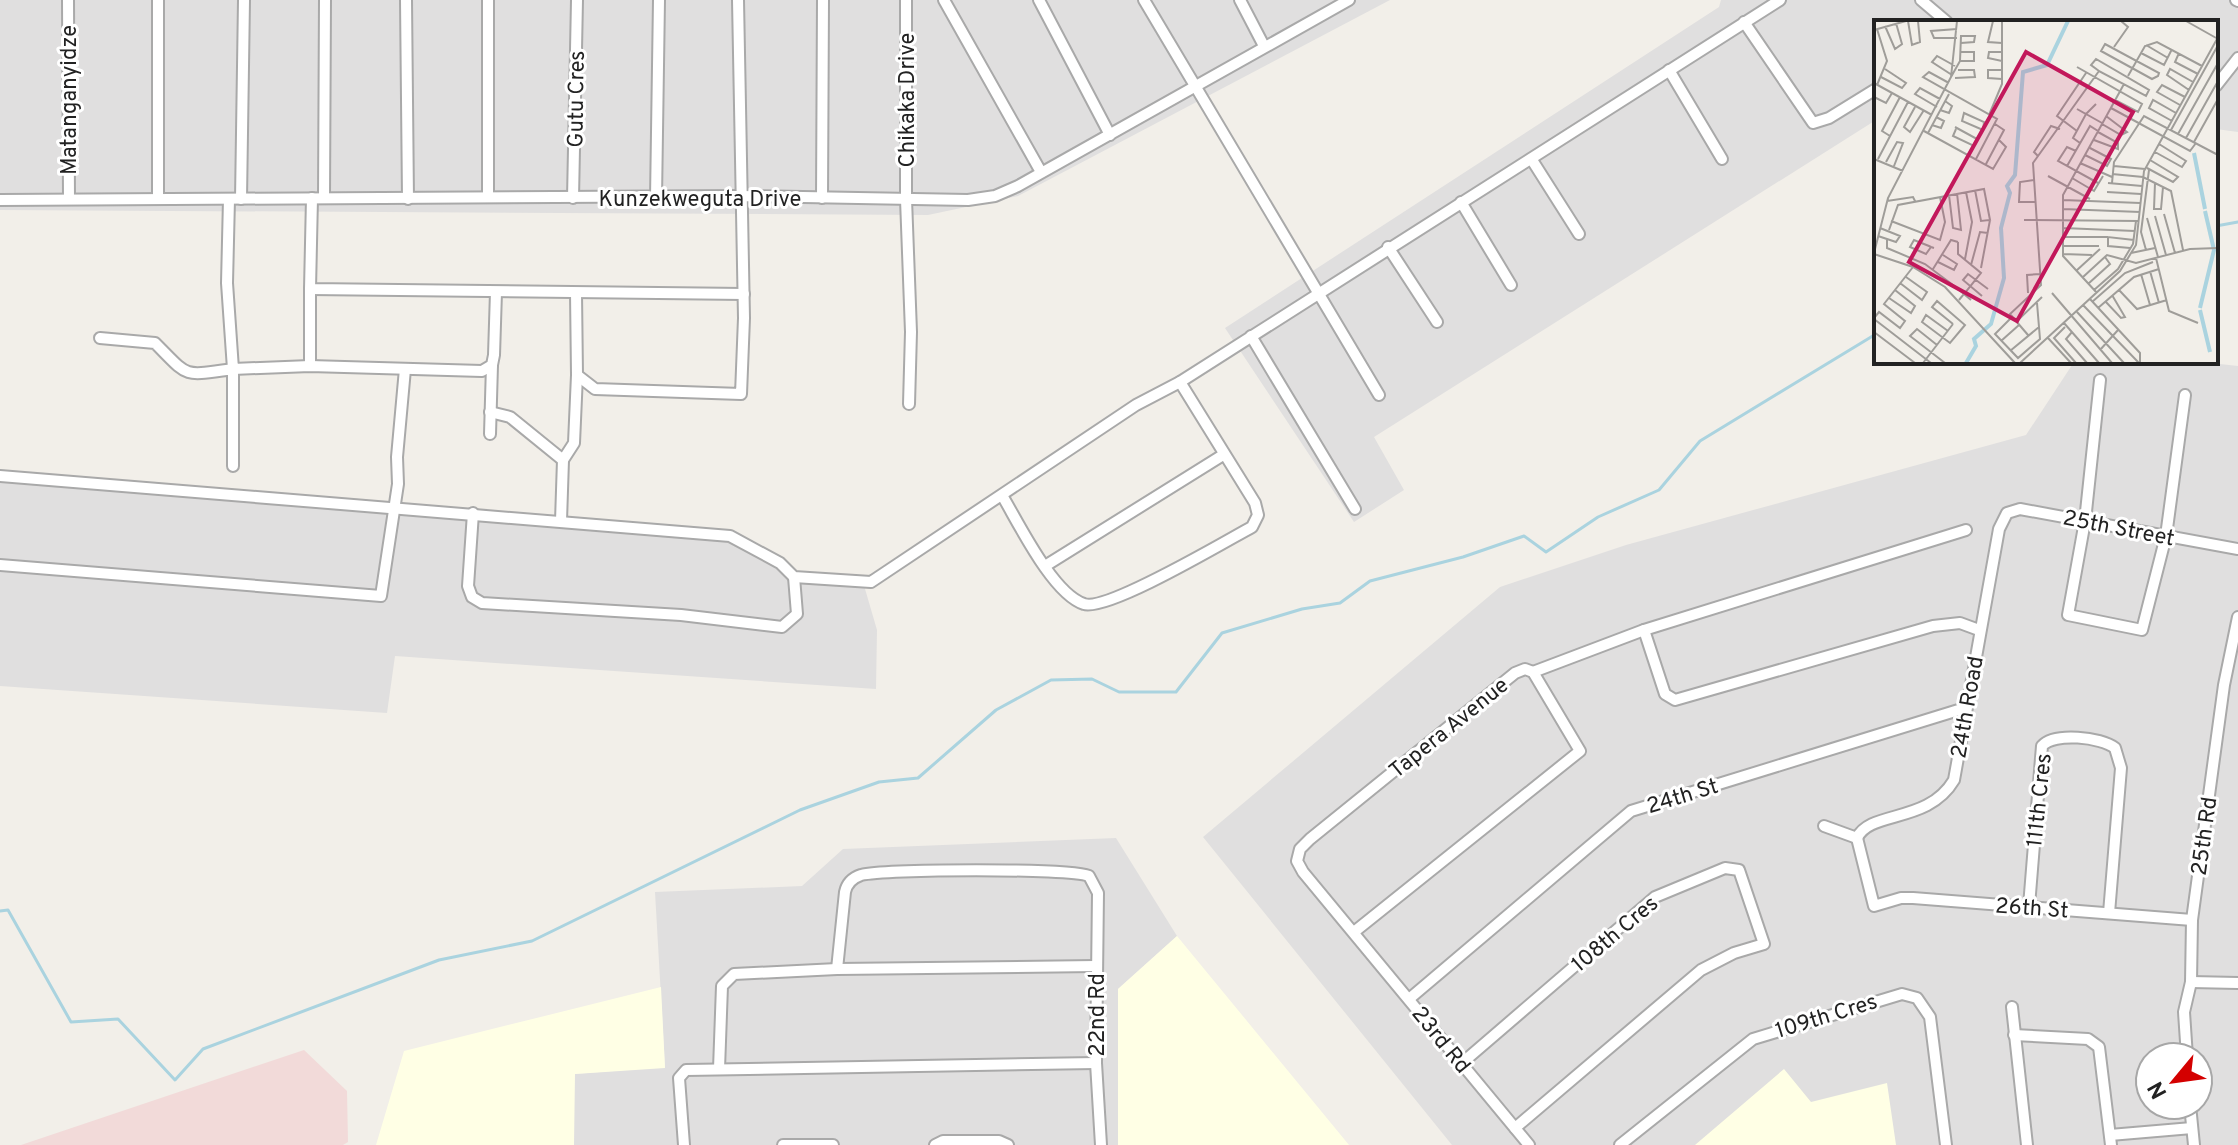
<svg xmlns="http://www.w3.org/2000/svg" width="2238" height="1145" font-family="Overpass,sans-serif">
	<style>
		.residential { fill: #e0dfdf; fill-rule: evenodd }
		.commercial { fill: #f2dad9 }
		.education { fill: #ffffe5 }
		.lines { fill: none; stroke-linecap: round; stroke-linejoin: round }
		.stream { stroke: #aad3df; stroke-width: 3 }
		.street-casing { stroke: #a9a9a9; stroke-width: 14 }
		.street { stroke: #fff; stroke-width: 10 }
		.labels { text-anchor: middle; stroke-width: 6; stroke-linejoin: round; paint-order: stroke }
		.street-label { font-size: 22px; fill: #222; stroke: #fff }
		.inset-river { fill: none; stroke: #aad3df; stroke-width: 4 }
		.inset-road { fill: none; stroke: #9f9d99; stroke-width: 2 }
		.view { fill: #c2185b; fill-opacity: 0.15; stroke: #c2185b; stroke-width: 4 }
		.inset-edge { fill: none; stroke: #222; stroke-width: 4 }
	</style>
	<rect width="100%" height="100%" fill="#f2efe9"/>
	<g class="residential">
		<path d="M0,0H1390L1018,196L928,215L0,210Z"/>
		<path d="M1721,0H2238V132L2216,129V22H1876V120L1374,437L1404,490L1354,522L1225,328L1719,7Z"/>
		<path d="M2074,362H2202L2238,366V1145H1452L1203,837L1500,587L1626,545L2026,435ZM2150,1057H2198V1105H2150Z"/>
		<path d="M0,474L746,542L787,573L863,582L877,630L876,689L395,656L387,713L0,686Z"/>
		<path d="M1116,838L1177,936L1118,989V1145H574V1074L665,1067L655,892L802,886L843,849Z"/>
	</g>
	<path class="commercial" d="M304,1050L347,1091L348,1142L343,1145H21Z"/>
	<g class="education">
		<path d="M1177,936L1349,1145H1118V989Z"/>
		<path d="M661,987L665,1068L575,1074L574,1145H376L404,1051Z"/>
		<path d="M1784,1069L1811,1102L1887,1083L1896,1145H1695Z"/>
	</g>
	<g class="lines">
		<g class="stream">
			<path d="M2216,226L2238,222"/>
			<path d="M0,911L8,910L71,1022L118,1019L175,1080L203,1049L439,960L532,941L800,810L879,782L918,778L996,710L1051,680L1092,679L1119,692H1176L1222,633L1302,609L1340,603L1370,581L1463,557L1524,536L1546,552L1598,517L1659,490L1700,441L1876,334"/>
		</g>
		<defs>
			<g id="street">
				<path d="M68,0L69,199"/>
				<path d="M158,0V198"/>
				<path d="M406,0L408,199"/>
				<path d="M488,0V197"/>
				<path d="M906,0V199L911,332L909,404"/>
				<path d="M944,0L1041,172"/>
				<path d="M1039,0L1110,135"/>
				<path d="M1144,0L1379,395"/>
				<path d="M1240,0L1264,46"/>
				<path d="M1921,0L1947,22"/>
				<path d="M2236,0L2238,1"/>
				<path d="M1744,22L1813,123L1829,118L1876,89"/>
				<path d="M1669,70L1722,159"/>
				<path d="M2216,86L2238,58"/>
				<path d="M1532,160L1579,234"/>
				<path d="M324,197L325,0"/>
				<path d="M312,198L310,289L744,294"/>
				<path d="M573,198L577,0"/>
				<path d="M656,198L659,0"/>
				<path d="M822,198L823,0"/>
				<path d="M229,199L227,283L233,369L310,366L482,371L492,365L494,355L496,292"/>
				<path d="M241,199L244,0"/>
				<path d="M0,200L742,196L968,200L995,196L1018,186L1349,0"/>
				<path d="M1461,202L1511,285"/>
				<path d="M1388,247L1437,322"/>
				<path d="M310,289V366"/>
				<path d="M576,293L577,375L595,389L741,394L744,318L738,0"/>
				<path d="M1251,336L1355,509"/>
				<path d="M100,338L155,343C190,378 181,376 233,369V466"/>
				<path d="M2100,380L2085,521L2068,615L2142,630L2166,536L2185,395"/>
				<path d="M490,412L510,417L563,460"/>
				<path d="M490,434L492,365"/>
				<path d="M0,476L730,536L780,563L794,577L871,582L1136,405L1180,382L1780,0"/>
				<path d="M1003,497C1019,524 1053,594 1084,604C1107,612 1226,541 1252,527L1258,515L1255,503L1180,382"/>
				<path d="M473,513L468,586L472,597L482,603L681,615L782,627L797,614L794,577"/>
				<path d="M561,521L563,460L574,443L577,375"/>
				<path d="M0,565L381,596L398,484L397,457L405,369"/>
				<path d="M1045,566L1223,455"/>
				<path d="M1644,630L1665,694L1675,700L1933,626L1960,623L1979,630"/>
				<path d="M1533,672L1644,630L1966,530"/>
				<path d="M1824,826L1857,838"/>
				<path d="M1857,838C1870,810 1928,824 1954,780L1999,529L2007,513L2020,509L2238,549"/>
				<path d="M1857,838L1874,906L1901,898H1913L2192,920"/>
				<path d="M2029,906L2042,746C2054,732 2101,737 2115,748L2121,768L2109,913"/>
				<path d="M1354,932L1580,751L1533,672L1525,669L1515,673L1310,839L1300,849L1297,861L1303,872L1529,1145"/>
				<path d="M837,969L845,892C847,883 852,878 861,875C885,869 1069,868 1089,876L1098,893L1096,1063L1101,1145"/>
				<path d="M2191,982L2238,983"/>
				<path d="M1409,999L1631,811L1965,708"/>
				<path d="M2012,1007L2027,1145"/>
				<path d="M2014,1035L2088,1039L2099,1047L2111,1145"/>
				<path d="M2187,1057L2184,1012L2191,982L2192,920L2224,685L2238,617"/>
				<path d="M1462,1063L1655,897L1725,868L1739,870L1764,944L1734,953L1701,970L1515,1128"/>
				<path d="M719,1069L722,986L734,974L837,969L1096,966"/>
				<path d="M2190,1105L2194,1145"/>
				<path d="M2110,1135L2192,1128"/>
				<path d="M684,1145L679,1078L686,1070L1096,1063"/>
				<path d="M783,1145H833"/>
				<path d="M935,1145L943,1141H999L1008,1145"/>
				<path d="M1620,1145L1753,1039L1902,994L1917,998L1930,1017L1946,1145"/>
			</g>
		</defs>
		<use href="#street" class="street-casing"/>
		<use href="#street" class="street"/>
	</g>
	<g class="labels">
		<g class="street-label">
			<text transform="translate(575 99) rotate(-89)" y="8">Gutu Cres</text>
			<text transform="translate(68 100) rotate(-90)" y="8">Matanganyidze</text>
			<text transform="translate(906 100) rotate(-90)" y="8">Chikaka Drive</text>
			<text x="700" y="206">Kunzekweguta Drive</text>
			<text transform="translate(2119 527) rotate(11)" y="8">25th Street</text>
			<text transform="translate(1966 707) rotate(-80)" y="8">24th Road</text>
			<text transform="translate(1448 727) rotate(-39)" y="8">Tapera Avenue</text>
			<text transform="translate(1682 795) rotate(-17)" y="8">24th St</text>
			<text transform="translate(2038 800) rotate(-84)" y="8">111th Cres</text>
			<text transform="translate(2203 836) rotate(-82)" y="8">25th Rd</text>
			<text transform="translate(2032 907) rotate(4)" y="8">26th St</text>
			<text transform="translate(1614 933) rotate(-40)" y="8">108th Cres</text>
			<text transform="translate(1096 1015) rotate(-90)" y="8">22nd Rd</text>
			<text transform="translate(1826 1015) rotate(-17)" y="8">109th Cres</text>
			<text transform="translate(1442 1039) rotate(51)" y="8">23rd Rd</text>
		</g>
	</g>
	<g transform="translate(1874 20)">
		<rect width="344" height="344" fill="#f2efe9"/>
		<path class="inset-river" d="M320,133L331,189M326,288L340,230L331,191M326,290L336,332M92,343L102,326L100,319L117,304L130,258L127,208L136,173L133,166L141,155L149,52L173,45L194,1"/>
		<path class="inset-road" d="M34,1L38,25L46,22L44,1M119,1L114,22L128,23M312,1L344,19M11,6L21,29L28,24L22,3M0,10L32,1M83,18H60L57,11L83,9M231,24L285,53L284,56L278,59L227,31ZM272,25L294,38M240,27L254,7L247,1M128,32H115L114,38L128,41M267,33L290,45L298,29M305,33L301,42L324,54M86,41H100V32H87M203,47L268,84L264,92L241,80M128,50H114V58L128,59M78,55L58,42L63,36L81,46M254,56L271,26L283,22L328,46M7,57L28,68L32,63L11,49M77,57L86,41L87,16H101L100,22L87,23M81,58L101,57L100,50H84M0,63L58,95M75,63L55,52L49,57L123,99L102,139M3,65L13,41L3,9M315,70L293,55L296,49L319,62M0,77L12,83L18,73M306,85L283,72L288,65L311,77M41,87L30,107L36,112L50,90M63,87L41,74L46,68L66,79M237,88L316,131L322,123M203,89L212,94L222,84M66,90L75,93L78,86L71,81M90,93L110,102L109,110L88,101ZM115,95L128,64V1M298,101L275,88L279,80L302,93M228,104L247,115L253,112L232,96M58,105L67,108L70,101L62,97M81,107L103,119L100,126L79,116L82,109M297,110L343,27M50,111L119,149L132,127L125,120M203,111L183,96L212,53M54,113L75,74M304,114L344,43M16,116L8,111L26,77M312,118L344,61M220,120L244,129V123L224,112M320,122L344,79M206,123L199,118L212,94L228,103M202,131L193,127L184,141L224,163M281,132L308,147L312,141L285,124M211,135L233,146L237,139L216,128M164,136L160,132L177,106L186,109M0,139L29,151M4,139L34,82M12,142L23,122L29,123L20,146M206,143L238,157M112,144L130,110L121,104M193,146L216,106L224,111M240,146L271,149M273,148L299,162L304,157L276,140M238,154L269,157L297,171L309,230M174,156L216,179M198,158L220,171L229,156M160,160L146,162L145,182H162M234,163L268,166M238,163L240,142L270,96L344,135M281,163L280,189H287L289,167M233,172L267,174M75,175L79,208L87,210L83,173M189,180L266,183M13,181L39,177L41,181M189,189L266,192M290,194L301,233M281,196L292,235M273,198L284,237M150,200L265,201M17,201L66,220L71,202L66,177M189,208L261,211M15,210L24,185L110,169L116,200L107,201L101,170M4,216L22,222L26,216L6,208M189,217H234M13,219V228L51,244L79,265L90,274L85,280M84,222V234L107,253L90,274L97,280M189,226H225M57,227L52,234L36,227L40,220L55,226L57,227L60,228M256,228L234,226V217L260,220M272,230L267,212L275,150M0,233L14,178L77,57L83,1M257,233L281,228M0,234L39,247L71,267L141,343M189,234L218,235M282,238L295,291L324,303M91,239L98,202L92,172M64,242L80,250L83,244L69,235M97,245L106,212L114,213M107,248L116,200M59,249L77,220L84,222M202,251L226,229M276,251L285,283M267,254L276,285M209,257L233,235L262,243L316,229L344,228M26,263L48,280L53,272L32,257M214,264L236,244L231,237M220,270L244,249L259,224L262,201M245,270L263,289L293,280M154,273L153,255L166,254M178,273L238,343M223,273L189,236V175L250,64M108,276L89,260L94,254L114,269M15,278L37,293L41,286L21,270M216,279L266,333V343M231,281L247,298L251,297L238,275M218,282L251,253L279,242M209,285L265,343M224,288L260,257L285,249M203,292L250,343M0,298L5,292L26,308L31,301L10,284L39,247M137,298L121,314L144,338L166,319L163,283M0,299L57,343M142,302L168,277M190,303L225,343M191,307L180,318L202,343M74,311L52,295L48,302L76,323L91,305L63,281L58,287L79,304M0,312L41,343M198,312L192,319L213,343M154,315L136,294L167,265L159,143L225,51L272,76L275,70L222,39L217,45L225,51M174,318L197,343M127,321L145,305M63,325L43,309L36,316L71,343M226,330L244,310M136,331L165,307M49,343L79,304M146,343L246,251L262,225L270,151L343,19"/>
		<path class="view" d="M152,32L259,92L143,301L35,242Z"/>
		<rect width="344" height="344" class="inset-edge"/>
	</g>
	<g transform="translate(2174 1081) rotate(241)"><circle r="38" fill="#ffffff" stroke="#a7a7a7" stroke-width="2"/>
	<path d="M0-6L14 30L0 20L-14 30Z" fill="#d40000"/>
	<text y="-12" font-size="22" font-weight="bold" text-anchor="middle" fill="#222222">N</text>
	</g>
</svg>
